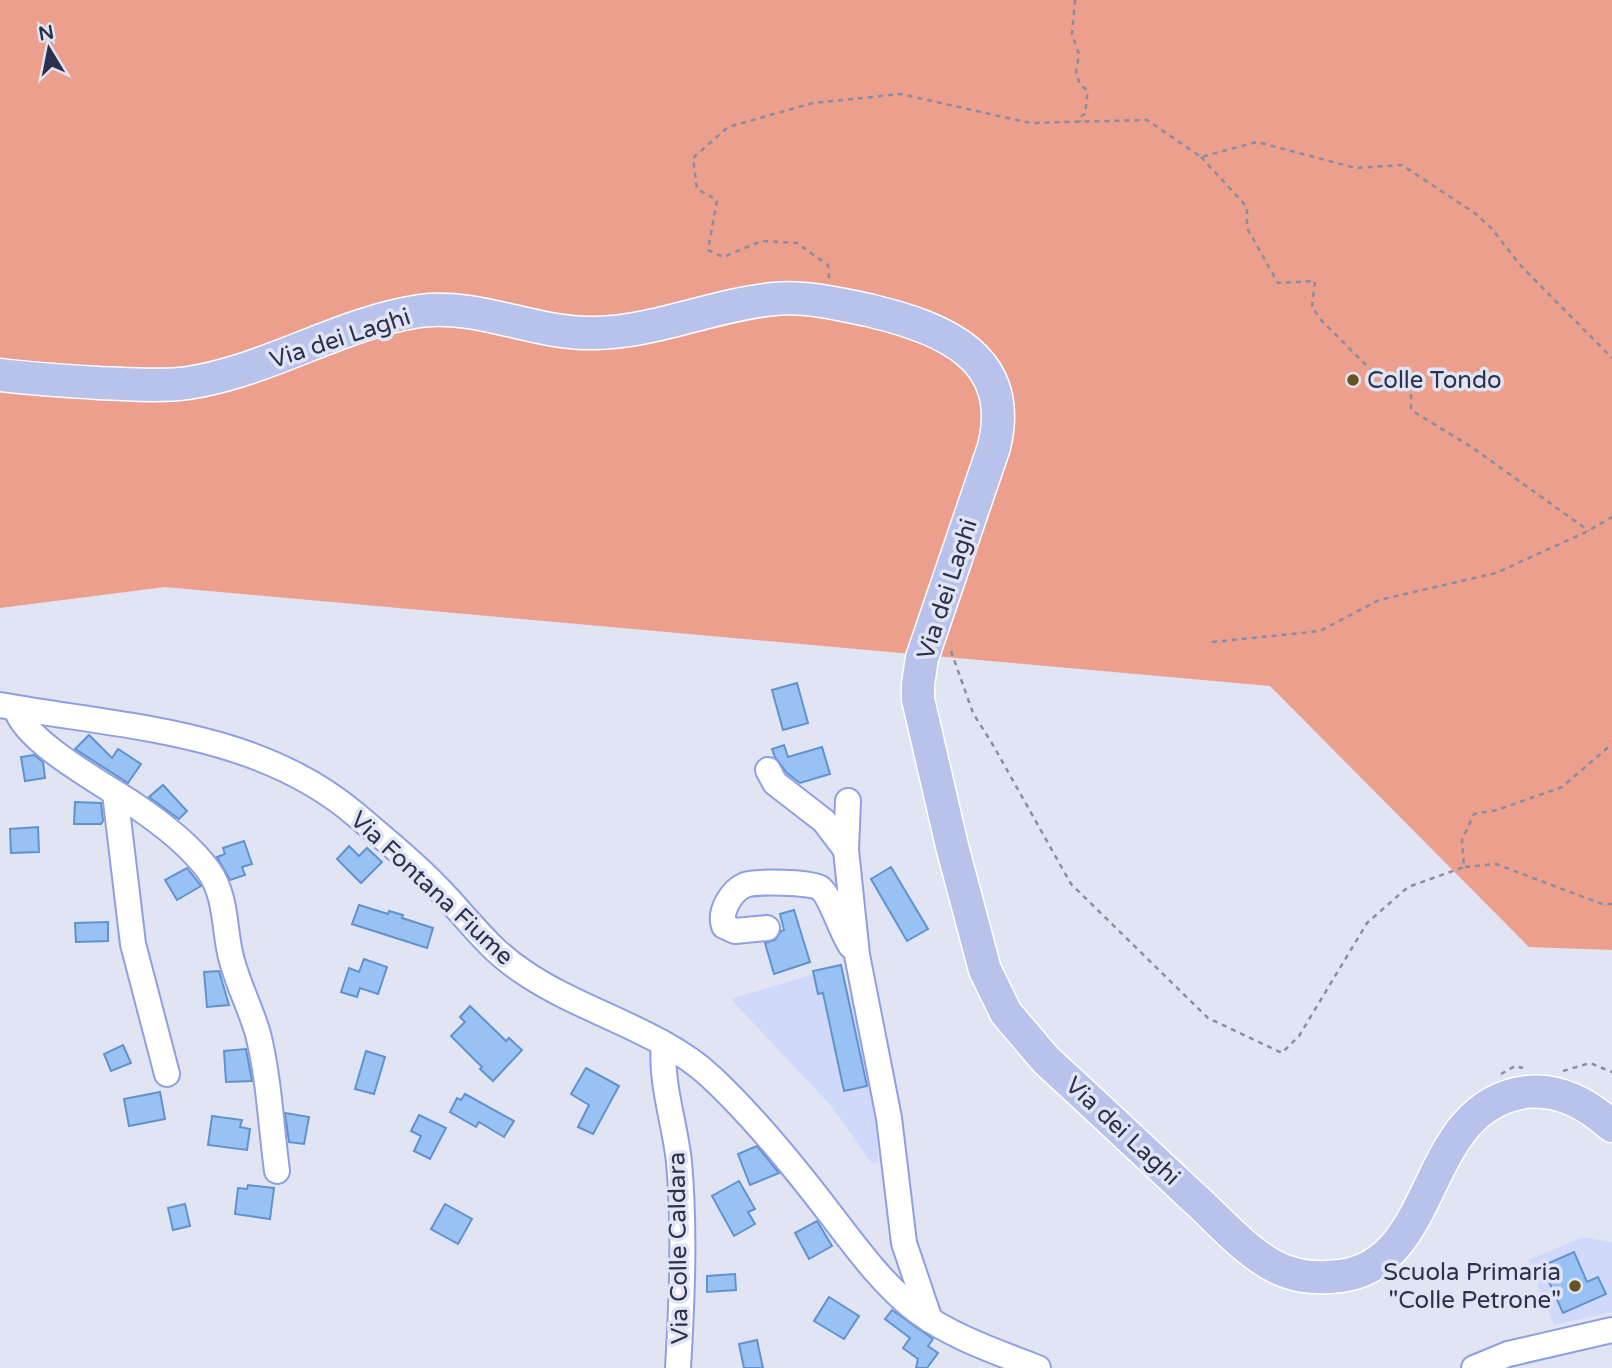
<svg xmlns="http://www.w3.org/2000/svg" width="1612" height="1368" font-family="'Varela Round',sans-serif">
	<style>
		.built { fill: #d0d9f9 }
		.green { fill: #ed9f8d }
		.building { fill: #99c2f4; stroke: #6292cc; stroke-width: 2 }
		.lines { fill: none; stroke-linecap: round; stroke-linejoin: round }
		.minor-casing { stroke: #8f9fe3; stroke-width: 28 }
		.major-casing { stroke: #fff; stroke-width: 35 }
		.path { stroke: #888da2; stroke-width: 2.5; stroke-dasharray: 5 5; stroke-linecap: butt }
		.minor { stroke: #fff; stroke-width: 24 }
		.major { stroke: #b9c2eb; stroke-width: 32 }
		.poi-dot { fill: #635421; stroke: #e0e4f3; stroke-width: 2.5 }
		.labels { text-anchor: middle; stroke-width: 7; stroke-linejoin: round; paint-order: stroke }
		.street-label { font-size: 24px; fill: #2b314d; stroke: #e0e4f3 }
		.poi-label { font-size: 24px; fill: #2b314d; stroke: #e0e4f3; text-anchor: start }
	</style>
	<rect width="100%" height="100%" fill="#e0e4f3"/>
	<g class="built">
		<path d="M834,968L851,997L859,1025L874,1102L879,1162L872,1164L833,1108L731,999Z"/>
		<path d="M1583,1237L1612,1242V1312L1554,1325L1528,1260Z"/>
	</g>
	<path class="green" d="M0,0H1612V950L1529,947L1270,686L165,587L0,608Z"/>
	<g class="building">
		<path d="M797,683L808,723L783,730L772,690Z"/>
		<path d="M89,735L112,758L118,749L141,764L128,783L75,749Z"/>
		<path d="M784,745L788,757L822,747L830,774L800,783L787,773L775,757L772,749Z"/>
		<path d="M34,755L43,762L45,778L25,781L21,757Z"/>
		<path d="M163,785L187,811L179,819L149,797Z"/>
		<path d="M75,802L101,803L103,821L101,824H74Z"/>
		<path d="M38,827L39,852L11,853L10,829Z"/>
		<path d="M244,841L252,864L242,867L245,875L230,880L217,857L225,854L223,848Z"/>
		<path d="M349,846L359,856L367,848L382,862L361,883L337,859Z"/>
		<path d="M891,867L928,929L907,941L871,879Z"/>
		<path d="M187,868L201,886L177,900L165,880Z"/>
		<path d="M359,905L388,914L389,911L403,915L402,918L433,928L427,948L352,924Z"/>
		<path d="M794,910L810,962L774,974L765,943L775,940L781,931L784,930L780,914Z"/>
		<path d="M108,922V941L76,942L75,923Z"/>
		<path d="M364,959L387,967L378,994L360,988L357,997L341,992L349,968L359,972Z"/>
		<path d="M841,965L867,1086L844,1091L823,993L818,994L813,971Z"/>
		<path d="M219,971L229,1005L207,1007L204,972Z"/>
		<path d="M470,1006L506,1041L509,1038L522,1050L493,1081L480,1069L482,1067L451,1036L465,1022L460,1017Z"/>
		<path d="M123,1045L131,1063L111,1071L104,1054Z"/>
		<path d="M246,1049L252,1081L226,1082L224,1051Z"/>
		<path d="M366,1051L385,1057L374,1094L355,1089Z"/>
		<path d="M586,1068L619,1086L593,1134L578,1127L589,1105L571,1094Z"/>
		<path d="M160,1092L165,1119L129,1126L124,1099Z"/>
		<path d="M465,1094L514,1121L504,1137L479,1122L476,1127L450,1112L457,1098L461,1100Z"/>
		<path d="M285,1113L309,1117L304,1144L289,1142Z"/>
		<path d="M419,1115L446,1128L430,1159L414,1151L421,1136L411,1131Z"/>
		<path d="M212,1116L242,1120L240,1127L250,1129L247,1150L208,1145Z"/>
		<path d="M757,1146L779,1173L750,1185L738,1154Z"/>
		<path d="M739,1181L755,1209L748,1212L755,1224L734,1236L712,1196Z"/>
		<path d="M248,1185L274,1188L270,1219L235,1214L238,1188L247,1189Z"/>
		<path d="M185,1204L190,1226L173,1230L168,1208Z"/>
		<path d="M445,1204L472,1219L458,1244L431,1229Z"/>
		<path d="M817,1221L832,1246L809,1259L795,1233Z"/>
		<path d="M1574,1252L1587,1282L1598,1277L1606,1294L1563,1313L1542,1266Z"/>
		<path d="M735,1274L736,1290L707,1292V1276Z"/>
		<path d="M829,1297L859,1316L844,1339L814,1321Z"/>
		<path d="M892,1310L933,1339L928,1346L938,1353L927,1368H916L918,1359L903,1348L910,1338L885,1319Z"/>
		<path d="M757,1340L763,1368H744L739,1344Z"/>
	</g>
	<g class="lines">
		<defs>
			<g id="minor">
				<path d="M0,705C121,727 256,730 355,814C382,837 411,860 436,886C465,915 487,948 522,971C579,1011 661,1030 711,1077C754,1117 792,1164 828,1211C855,1246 882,1284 917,1311C952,1337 997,1352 1038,1368"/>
				<path d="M16,708C23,741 105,785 133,804C160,822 190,845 209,871C226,896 224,925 230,953C236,981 250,1006 258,1034C269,1078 271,1126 277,1171"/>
				<path d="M768,770L775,783L824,821L846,850"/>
				<path d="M115,793L133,944L167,1074"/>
				<path d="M848,801L846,850L857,955L889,1118L904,1243L930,1320"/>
				<path d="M767,928L735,931L724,926C719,912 731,891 745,885C755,881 811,882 820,888C831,896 841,932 851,946"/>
				<path d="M664,1045C660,1081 675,1124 679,1162C685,1230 682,1300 678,1368"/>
				<path d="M1474,1368L1508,1354L1612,1330"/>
			</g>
			<path id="major" d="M0,375C33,379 66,381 99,383C128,384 159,387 188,383C268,371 340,323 420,311C479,303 536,335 595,333C656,332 713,305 774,299C806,296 840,304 872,311C943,328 1016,357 994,447L922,658L918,684V699L952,846L985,970L1006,1013L1046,1060C1095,1105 1144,1151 1193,1197C1220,1221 1253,1261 1288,1272C1304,1278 1323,1278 1340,1276C1441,1264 1419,1106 1526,1092C1560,1088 1588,1105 1612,1126"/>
		</defs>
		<use href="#minor" class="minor-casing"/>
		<use href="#major" class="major-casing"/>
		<g class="path">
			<path d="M1075,0L1072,34L1079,54L1076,73L1080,85L1087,90C1088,98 1085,105 1086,113L1079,118L1080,122"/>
			<path d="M1201,157L1247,207V228L1278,283L1315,281L1312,307L1322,321L1374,373L1411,392V410L1473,448L1589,531"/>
			<path d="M829,278L828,265L797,243L762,241L723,257L708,250L717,200L697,189L693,158L728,127L813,103L901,94L1030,123L1147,120L1201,157L1257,142L1356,168L1402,165L1476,214L1492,229L1521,266L1612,358"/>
			<path d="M1212,642L1320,631L1379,600L1496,573L1588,531L1612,517"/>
			<path d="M951,651L973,713L993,745L1071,884L1208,1018L1282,1053L1299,1036L1367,923L1408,887L1464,867L1462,840L1474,814L1497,810L1562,787L1612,744"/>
			<path d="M1465,867L1496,864L1602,904H1612"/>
			<path d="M1563,1071L1590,1063L1612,1072"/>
			<path d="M1501,1074L1515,1066L1523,1068"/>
		</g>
		<use href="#minor" class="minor"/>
		<use href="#major" class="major"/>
	</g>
	<g class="poi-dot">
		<circle cx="1353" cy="380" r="7"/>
		<circle cx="1575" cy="1286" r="7"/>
	</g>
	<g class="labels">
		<g class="street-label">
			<text transform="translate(340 338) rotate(-18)" y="8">Via dei Laghi</text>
			<text transform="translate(947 589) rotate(-72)" y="8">Via dei Laghi</text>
			<text transform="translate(432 888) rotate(43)" y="8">Via Fontana Fiume</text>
			<text transform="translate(1123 1131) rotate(43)" y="8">Via dei Laghi</text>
			<text transform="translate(678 1248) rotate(-91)" y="8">Via Colle Caldara</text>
		</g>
		<g class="poi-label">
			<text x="1367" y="388">Colle Tondo</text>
			<text x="1561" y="1280" text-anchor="end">Scuola Primaria<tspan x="1561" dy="28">"Colle Petrone"</tspan></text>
		</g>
	</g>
	<g transform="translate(49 49) rotate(350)" stroke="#e0e4f3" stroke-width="5" paint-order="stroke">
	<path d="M0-5L12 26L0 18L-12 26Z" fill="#2b314d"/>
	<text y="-10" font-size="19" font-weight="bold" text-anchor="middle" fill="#2b314d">N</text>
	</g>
</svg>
